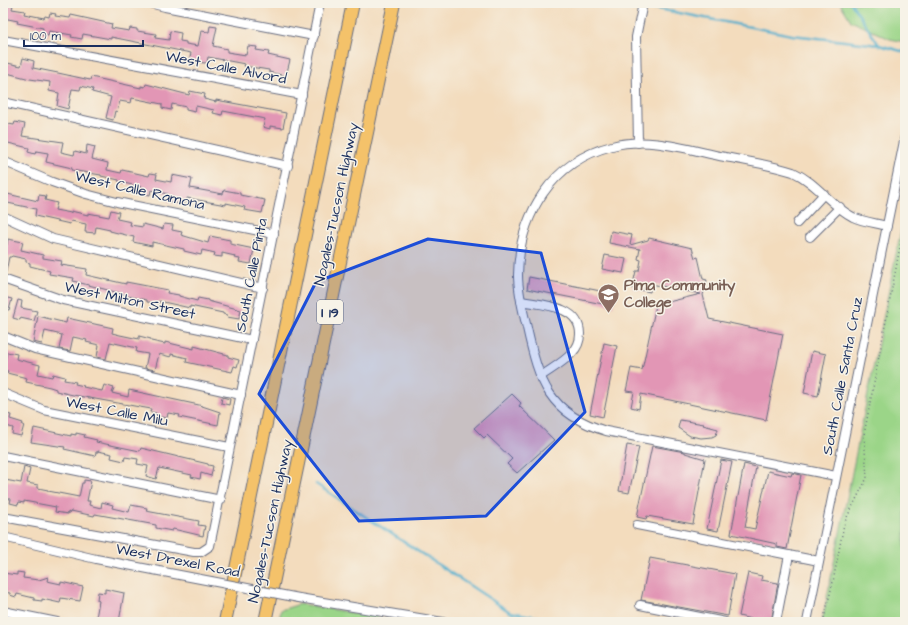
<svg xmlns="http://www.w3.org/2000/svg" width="908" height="625" font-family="'Architects Daughter',sans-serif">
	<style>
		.green { fill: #9bd588; stroke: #5b8273 }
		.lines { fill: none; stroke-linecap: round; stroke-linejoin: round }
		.stream { stroke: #4dadcc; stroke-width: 2.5 }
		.building { fill: #e296b5 }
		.minor-casing { stroke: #676c7f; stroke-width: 10 }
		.highway-casing { stroke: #676c7f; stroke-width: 14 }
		.path { stroke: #676c7f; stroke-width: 1.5; stroke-dasharray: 1 3; stroke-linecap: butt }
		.minor { stroke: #fff; stroke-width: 8 }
		.highway { stroke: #f4c26a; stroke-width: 12 }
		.minor-bridge-casing { stroke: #676c7f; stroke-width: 10; stroke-linecap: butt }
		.minor-bridge { stroke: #fff; stroke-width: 8 }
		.marked { fill: #1d4ed8; fill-opacity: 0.2; stroke: #1d4ed8; stroke-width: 3; stroke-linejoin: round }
		.labels { text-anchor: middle; stroke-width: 3; stroke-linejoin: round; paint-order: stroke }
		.shield { fill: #f7f3e8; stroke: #5d6a87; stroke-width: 1 }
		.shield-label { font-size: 14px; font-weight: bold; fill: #1b2f5e }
		.street-label { font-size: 15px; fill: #1b2f5e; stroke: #f7f3e8 }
		.education-label { font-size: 15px; font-weight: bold; fill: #785e54; stroke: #f7f3e8; text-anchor: start }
	</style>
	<rect width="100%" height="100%" fill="#f7f3e8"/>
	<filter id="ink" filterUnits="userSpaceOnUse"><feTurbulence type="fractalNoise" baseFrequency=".025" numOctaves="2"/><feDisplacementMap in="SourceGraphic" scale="8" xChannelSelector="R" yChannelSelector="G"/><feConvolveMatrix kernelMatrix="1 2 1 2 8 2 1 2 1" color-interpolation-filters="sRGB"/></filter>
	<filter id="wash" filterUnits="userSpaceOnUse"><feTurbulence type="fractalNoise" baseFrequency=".012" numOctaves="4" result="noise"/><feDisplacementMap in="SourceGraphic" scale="16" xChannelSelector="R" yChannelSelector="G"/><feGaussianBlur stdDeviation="0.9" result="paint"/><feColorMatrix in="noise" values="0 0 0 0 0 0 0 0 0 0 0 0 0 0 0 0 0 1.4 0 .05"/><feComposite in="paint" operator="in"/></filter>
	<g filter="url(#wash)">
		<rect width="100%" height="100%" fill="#f3dcbd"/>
		<g class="green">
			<path d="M840,3H905V42L890,39L851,21Z"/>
			<path d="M905,210V622H822Z"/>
			<path d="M300,604L407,622H279L281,610Z"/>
		</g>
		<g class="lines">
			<g class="stream">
				<path d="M628,3L792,35L879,45L905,52"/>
				<path d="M851,3L879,45"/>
				<path d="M316,484L510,612L566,622"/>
			</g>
		</g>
		<g id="blocks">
			<g class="building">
				<path d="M3,4L13,5L12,9L25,11L24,14L44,18L45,16L49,17L50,13L56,14L55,16L70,18L71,15L112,24L111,28L129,31L130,28L137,29V31L156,34L155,38L169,40L170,31L181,33L180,41L186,42V44L198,46L201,31L209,32L210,26L217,27L213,46L227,49V52L246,55L248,46L257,47L256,50L269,52L268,55L290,60L286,76L269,72V70L244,66L245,64L208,57L207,63L189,62L191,53L111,37V39L83,34L82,39L71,37L72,35L49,31L48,36L42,35L43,28L17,23L18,21L3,18Z"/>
				<path d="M23,58L34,61L33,68L58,73L90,80L91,77L141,88V86L145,87L146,84L189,95L190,91L205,94L204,99L216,102V100L286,113L283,128L270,126V129L263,127L265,119L223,111L222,115L213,113L214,110L196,106L195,112L186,110V107L172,104L171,110L162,108V104L132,98L131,103L120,101L117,112L115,111L113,120L106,118L111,97L92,92L93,89L81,86L80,90L72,89L68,109L57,106L59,93L49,91L50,82L30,79L3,72V62L21,66Z"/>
				<path d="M15,122L25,124L22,136L63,142L61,152L74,155L75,151L86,154L87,145L95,147L92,159L108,163L107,170L121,173L122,170L149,176L150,173L157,174L156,179L171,182L172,175L192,179L190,188L223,194L224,190L240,193V195L265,200L262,213L244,210L245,207L226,203V205L187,198V202L184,201V205L167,201L168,194L151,190L150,195L141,193L142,187L119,182V180L101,176V175L71,170L72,168L46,162L48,153L36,151L35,154L28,152L29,148L4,142L3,123L14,125Z"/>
				<path d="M3,193L38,201L39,195L46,196L45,200L57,203L55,210L71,213V211L88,215V213L109,217L111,210L119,212L117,219L131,222L130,225L143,227V224L163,229L164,224L173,225L172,230L182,232L181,235L208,243L210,236L230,240V244L254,249L251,264L239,262L240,259L234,258L235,256L222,253V257L214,256L215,253L202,250L201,255L184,251V249L152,242V246L133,242L134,237L110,231V230L96,227L95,233L85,232L86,224L71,221L70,224L35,216L36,209L3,202Z"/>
				<path d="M611,231L632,235L630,245L648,240L649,238L692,248L695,258L698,257L703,279L707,280L703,295L709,319L783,334L766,420L641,394L639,409L631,407L634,392L626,391L631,368L642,370L656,305L701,294L651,284L650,292L632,288L636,271H639L641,260L638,259L640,249L609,243Z"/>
				<path d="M8,239L23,242L21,250L43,255V258L62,261L61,265L87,269L86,275L126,284V282L168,290L167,293L179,295V296L197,301L198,298L208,300V301L241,310L239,319L227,317V315L223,314V313L190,306V308L159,301V303L147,302V300L127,296V295L73,281L74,278L49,274L50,271L30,266V263L26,262V259L12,256L11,257H9L6,272H3V253L5,244L7,245Z"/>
				<path d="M605,255L626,259L623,273L602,269Z"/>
				<path d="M529,277L616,294L613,306L527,289Z"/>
				<path d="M3,297L12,299L9,310L3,309Z"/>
				<path d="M18,300L22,301L21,308L37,311L34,321L20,318V320L13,318Z"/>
				<path d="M38,316L66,323L67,318L113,328L112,333L120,335L139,339V336L151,339V341L165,344V342L194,349V346L228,355V357L239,360L237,367L234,366L232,372L186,362L187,358L171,354V357L159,354L155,370L145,368L148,354L136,352L137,348L110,342L106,359L97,357L99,345L86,342L87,340L73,337L70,351L59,349L62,335L45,331L42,344L33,342Z"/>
				<path d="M604,343L617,346L603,417L590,414Z"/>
				<path d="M812,351L826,354L818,396L804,393Z"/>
				<path d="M7,352L17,354L16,359L40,365L38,374L52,377L53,374L65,377L64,380L76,382L75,384L84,386L83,387L102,391L104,385L114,388L112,393L128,397L129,390L199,405L220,412L218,425L179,417L180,415L168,413L167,418L155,416L156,413L150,412L151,409L73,395L56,391V389L50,387L26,382L27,378L7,373L8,371L3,370Z"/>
				<path d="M512,394L521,403L519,406L554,440L517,473L507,464L512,459L487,435L484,438L474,428Z"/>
				<path d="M222,397L230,399L229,405L221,403Z"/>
				<path d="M3,413L11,415L10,419L23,423L22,425H24L21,436L12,434L13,428L3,425Z"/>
				<path d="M680,420L704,424L703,425L718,429L716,435L712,437L701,438L690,436L678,428Z"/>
				<path d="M34,428L71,436V434L76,435V433L85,435L84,437L97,440L96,442L140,451L141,448L208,464V465L213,466L211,476L201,473L200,479L191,477L192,475L159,468L156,479L146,476L148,466L137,464L138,459L125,457L124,461L111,458L112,454L98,451V452H96L95,456L64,449L65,447L31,442Z"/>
				<path d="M627,445L639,447L629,493L619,491Z"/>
				<path d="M652,446L685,452V453L705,459L693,524L647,516L646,519L637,517Z"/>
				<path d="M721,460L732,462L718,531L707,529Z"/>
				<path d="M744,464L756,467L745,527L755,529L768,471L791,476L792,473L801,475L787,549L777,547V544L731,534Z"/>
				<path d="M24,467L30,469L27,483L38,485V488L48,490V491L79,497L82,483H84V480L91,481L87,501H90L89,505L101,508L102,502L113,505L112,508L129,512L131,505L147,508L146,511L199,521L198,525L205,526L203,536L173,529L172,531L156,528V525L95,514L94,516L71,511L70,513L68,512V514L55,512L56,507L24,501V503L19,502L18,505L10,503L11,499L3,498L5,480L21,483Z"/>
				<path d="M650,558L735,574L728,616L641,600Z"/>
				<path d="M17,572L24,573L23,578L39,580L48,577L47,581L61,584V582L83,587L80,601L61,598L60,603L42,599V601L34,600V598L17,594L16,597L10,595V593L3,592V573L17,575Z"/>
				<path d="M748,573L762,576L761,580L778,583L771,622H763L739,616Z"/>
				<path d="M105,589L124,593L119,622H100V619L96,618L99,601L97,600L98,592L105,593Z"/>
			</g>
		</g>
	</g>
	<g filter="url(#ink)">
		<use href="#blocks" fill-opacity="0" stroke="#676c7f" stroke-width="1"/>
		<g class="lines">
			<defs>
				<g id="minor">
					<path d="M149,3L165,7L314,36"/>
					<path d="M3,40L302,95"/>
					<path d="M3,102L288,166"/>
					<path d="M638,143L636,37L643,3"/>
					<path d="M3,161L52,182L86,194L117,202L274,234"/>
					<path d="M3,216L53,239L263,288"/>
					<path d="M797,223L824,194"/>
					<path d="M810,237L840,207"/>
					<path d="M3,279L63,300L252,340"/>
					<path d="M521,301C541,305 580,305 580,334C580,341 577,348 572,353C564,362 551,369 540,377"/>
					<path d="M3,336L35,349L241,395"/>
					<path d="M3,393L44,410L229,447"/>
					<path d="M3,456L221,500"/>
					<path d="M836,476L606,431C549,414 539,382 527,328C523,311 518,293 518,275C519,215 552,161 612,146C649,136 689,150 725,157C747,161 771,165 793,172C816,182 831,206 853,217C864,222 876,223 887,226"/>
					<path d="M3,517L194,552H201L210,546L320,3"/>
					<path d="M637,525L819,561"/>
					<path d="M3,537L96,559L211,581"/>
					<path d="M299,598L443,622"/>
					<path d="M640,605L725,622"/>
					<path d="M3,611L57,622"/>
					<path d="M776,622L789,555"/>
					<path d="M807,622L905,136"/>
				</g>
				<g id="highway">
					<path d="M225,622L353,3"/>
					<path d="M265,622L394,3"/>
				</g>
			</defs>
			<use href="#minor" class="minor-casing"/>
			<use href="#highway" class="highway-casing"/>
			<path class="path" d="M823,622L833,582L844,524L847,517L867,478L864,435L905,221"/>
			<use href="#minor" class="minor"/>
			<use href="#highway" class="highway"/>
			<defs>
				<path id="minor-bridge" d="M211,581L299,598"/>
			</defs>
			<use href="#minor-bridge" class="minor-bridge-casing"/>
			<use href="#minor-bridge" class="minor-bridge"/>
		</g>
	</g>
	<path class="marked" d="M428,239L541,253L585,412L486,516L359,521L259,394L316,282Z"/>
	<defs>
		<symbol id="university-pin" viewBox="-11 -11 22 30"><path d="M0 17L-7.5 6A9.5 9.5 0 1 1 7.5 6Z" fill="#8d6e63" stroke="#f7f3e8"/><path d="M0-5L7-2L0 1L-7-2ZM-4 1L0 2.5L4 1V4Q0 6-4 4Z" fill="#fff"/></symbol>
	</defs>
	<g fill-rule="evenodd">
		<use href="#university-pin" x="596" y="282" width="25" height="34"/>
	</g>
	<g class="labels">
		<rect class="shield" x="317" y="300" width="26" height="24" rx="3"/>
		<g class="shield-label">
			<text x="330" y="317">I 19</text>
		</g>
		<g class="street-label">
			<text transform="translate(226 67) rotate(11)" y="5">West Calle Alvord</text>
			<text transform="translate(140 190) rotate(13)" y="5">West Calle Ramona</text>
			<text transform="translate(336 204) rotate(-78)" y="5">Nogales–Tucson Highway</text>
			<text transform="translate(251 275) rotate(-79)" y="5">South Calle Pinta</text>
			<text transform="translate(130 300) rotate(12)" y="5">West Milton Street</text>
			<text transform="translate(842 376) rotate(-79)" y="5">South Calle Santa Cruz</text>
			<text transform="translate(117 411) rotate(11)" y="5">West Calle Milu</text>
			<text transform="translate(270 521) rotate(-78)" y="5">Nogales–Tucson Highway</text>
			<text transform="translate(178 560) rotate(11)" y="5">West Drexel Road</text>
		</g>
		<g class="education-label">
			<text x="624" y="290">Pima Community<tspan x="624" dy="17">College</tspan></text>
		</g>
	</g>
	<rect width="908" height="625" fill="none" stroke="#f7f3e8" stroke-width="16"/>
	<path d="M24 40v6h119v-6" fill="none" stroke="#1b2f5e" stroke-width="2"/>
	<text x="30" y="40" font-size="12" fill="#1b2f5e" stroke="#f7f3e8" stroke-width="3" paint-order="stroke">100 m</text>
</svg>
